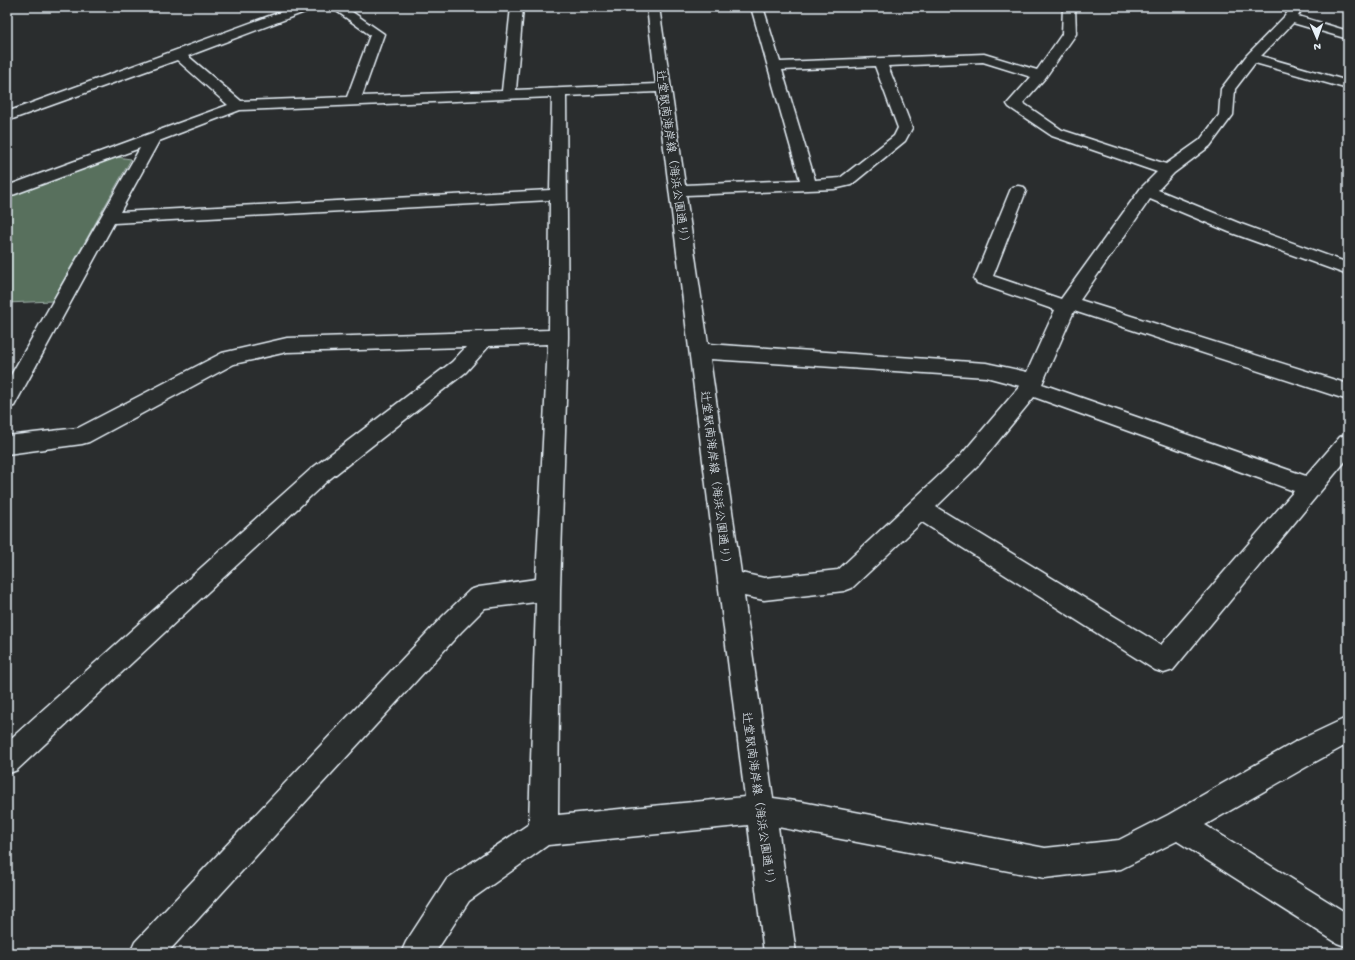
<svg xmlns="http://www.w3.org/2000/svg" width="1355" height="960" font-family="'Gochi Hand','Klee One',sans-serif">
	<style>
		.green { fill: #58705d; stroke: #a0b0aa }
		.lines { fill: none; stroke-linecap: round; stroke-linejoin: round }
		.minor-casing { stroke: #e8f1f8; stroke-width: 3 }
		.minor { fill: #2a2d2e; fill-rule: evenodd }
		.labels { text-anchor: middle; stroke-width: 3.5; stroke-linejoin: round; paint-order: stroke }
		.street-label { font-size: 12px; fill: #e8f1f8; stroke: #2a2d2e }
	</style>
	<rect width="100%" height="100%" fill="#2a2d2e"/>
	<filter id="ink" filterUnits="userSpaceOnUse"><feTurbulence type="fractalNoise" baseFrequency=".025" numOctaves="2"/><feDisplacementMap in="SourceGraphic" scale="8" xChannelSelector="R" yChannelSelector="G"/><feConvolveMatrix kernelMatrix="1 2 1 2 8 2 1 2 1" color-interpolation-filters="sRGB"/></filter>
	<g filter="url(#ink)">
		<path class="green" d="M117,157L131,159L52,301L7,303V197Z"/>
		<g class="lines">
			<defs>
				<path id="minor" d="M294,7H312L310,10L188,56L241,101L347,97L370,35L331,7H345L384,34L362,96L502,91L511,7H523L516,90L656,84L647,7H659L685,185L800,180L751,7H763L780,62L984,54L1037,70L1062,34L1063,7H1075L1076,34L1045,78L1023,103L1062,130L1166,164L1200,140L1219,115L1221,89L1247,55L1285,16L1291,7H1303L1298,16L1348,31V39L1293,23L1261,56L1348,81V89L1255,63L1235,89L1233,115L1210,146L1174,173L1158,190L1241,224L1348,263V275L1229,232L1150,199L1080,300L1348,384V400L1074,311L1042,384L1306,476L1340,437L1348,434V458L1173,670L1164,673L1155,670L922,522L852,588L844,591L764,600L744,596L773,798L802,802L1045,848L1119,840L1168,815L1295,742L1348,717V744L1315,762L1205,825L1348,914V947L1337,943L1177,841L1121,869L1045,878L778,827L796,953H764L748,825L548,845L469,901L435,953H401L406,942L447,879L529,824L536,602L485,608L461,632L167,953H130L135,942L443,616L470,590L479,587L536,579L548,344L489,346L466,372L327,481L17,770L7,774V742L311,469L452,362L466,347L287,352L234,364L89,442L82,444L7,454V436L78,428L222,353L287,338L549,330L550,200L114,223L14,406L7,408V382L140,148L7,197V186L228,105L177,60L7,121V112ZM983,62L1031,77L1007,104L1009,107L1052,136L1157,172L1141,188L1061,299L993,276L1026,191L1024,187L1018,186L1012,187L1010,191L974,279L977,283L1055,310L1027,372L986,363L708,344L686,195L834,189L851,185L905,141L912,128L888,66ZM875,66L898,128L894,136L840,178L815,180L782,70ZM657,92L745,797L558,815L560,589L568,337L566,96ZM552,97L550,190L120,212L159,141L240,110ZM710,359L986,377L1020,386L961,455L838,570L764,578L741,573ZM1034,397L1294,491L1161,645L936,507L977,467Z"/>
			</defs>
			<use href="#minor" class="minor-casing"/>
			<use href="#minor" class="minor"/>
		</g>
	</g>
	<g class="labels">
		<g class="street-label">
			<text transform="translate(673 159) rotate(82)" y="4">辻堂駅南海岸線（海浜公園通り）</text>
			<text transform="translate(716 480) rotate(83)" y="4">辻堂駅南海岸線（海浜公園通り）</text>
			<text transform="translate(759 801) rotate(82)" y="4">辻堂駅南海岸線（海浜公園通り）</text>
		</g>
	</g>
	<rect width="1355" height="960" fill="none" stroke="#2a2d2e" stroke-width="24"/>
	<rect x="12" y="12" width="1331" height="936" fill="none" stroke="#e8f1f8" stroke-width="1.5" filter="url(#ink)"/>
	<g transform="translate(1317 38) rotate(178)" stroke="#2a2d2e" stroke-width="3" paint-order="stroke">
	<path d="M0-3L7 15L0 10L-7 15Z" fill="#e8f1f8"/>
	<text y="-6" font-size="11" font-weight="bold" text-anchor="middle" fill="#e8f1f8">N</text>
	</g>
</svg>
